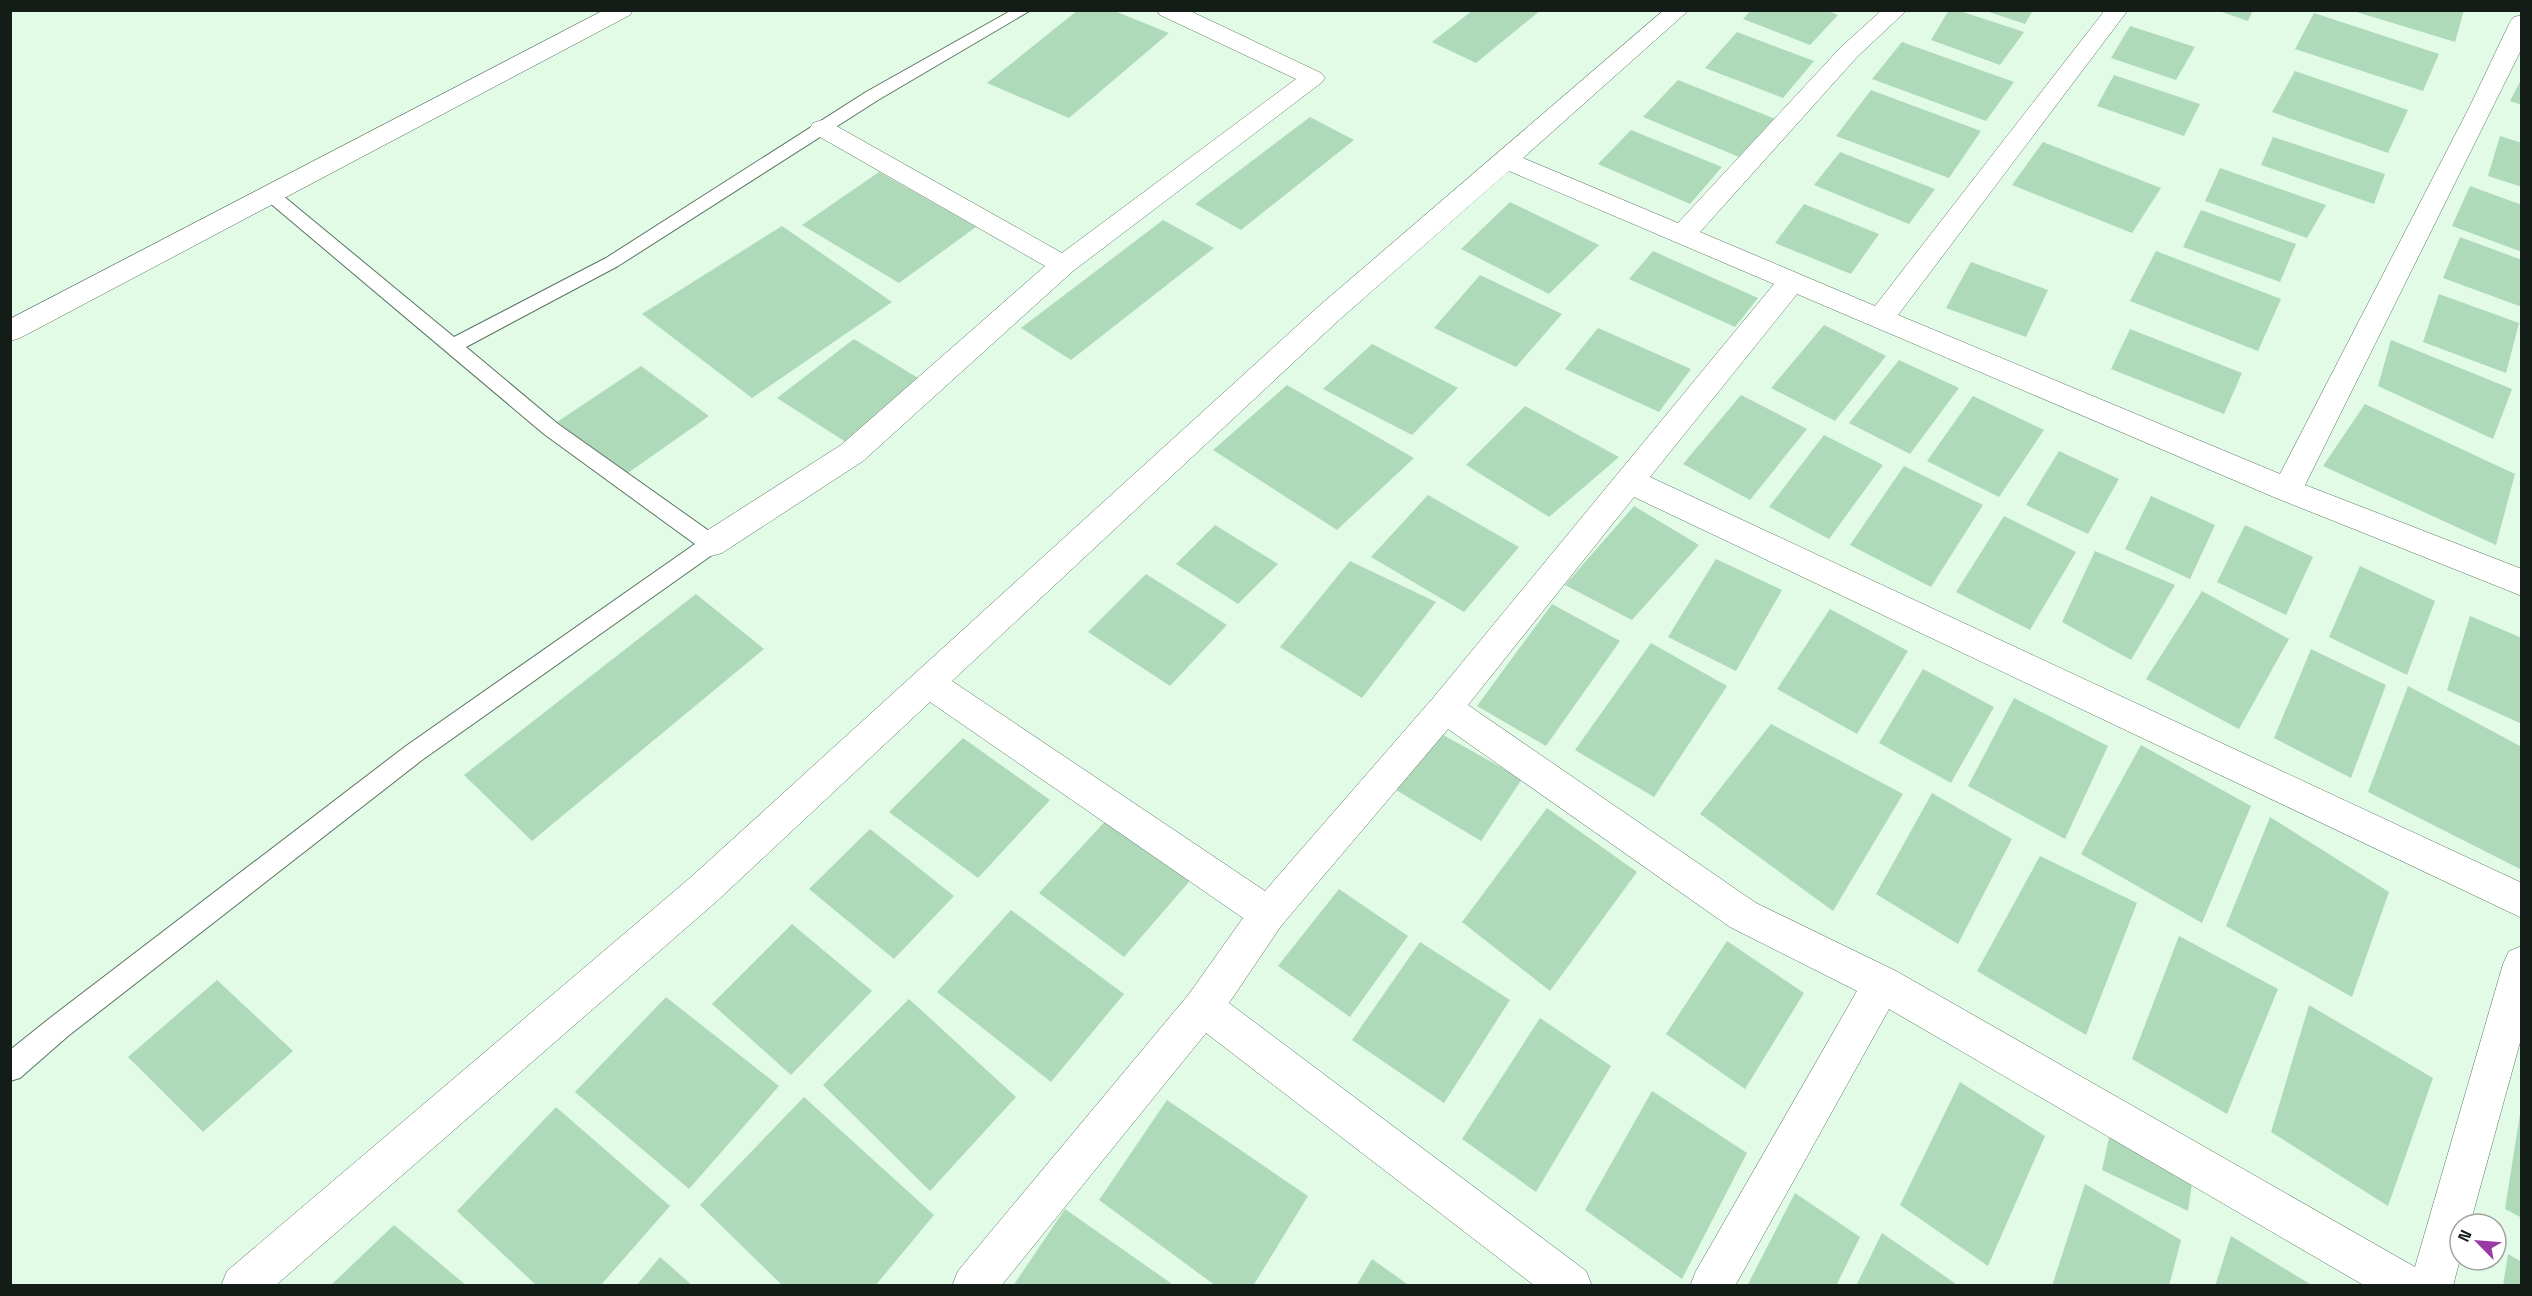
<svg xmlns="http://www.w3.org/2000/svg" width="2532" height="1296" font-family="'Space Grotesk',sans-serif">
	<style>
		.building { fill: #afdaba }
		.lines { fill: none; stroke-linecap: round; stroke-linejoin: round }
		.lane-casing { stroke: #5c7462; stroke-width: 2 }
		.street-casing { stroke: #5c7462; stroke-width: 1 }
		.lane { fill: #fff; fill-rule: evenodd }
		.street { fill: #fff; fill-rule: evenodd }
	</style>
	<rect width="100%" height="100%" fill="#e1fbe7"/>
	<g class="building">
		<path d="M1078,10H1112L1169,33L1069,118L987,83Z"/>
		<path d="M1473,10H1541L1476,63L1432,42Z"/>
		<path d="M1751,10H1826L1838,15L1810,45L1743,19Z"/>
		<path d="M1949,10H1957L2024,32L2000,65L1931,40Z"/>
		<path d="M1983,10H2033L2025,24Z"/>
		<path d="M2216,10H2253L2248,21Z"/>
		<path d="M2350,10H2464L2455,42Z"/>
		<path d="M2314,13L2439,54L2423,91L2295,49Z"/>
		<path d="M2130,26L2195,47L2176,80L2111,58Z"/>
		<path d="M1737,32L1814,61L1783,98L1705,68Z"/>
		<path d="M1902,42L2014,82L1986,121L1872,79Z"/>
		<path d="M2295,71L2408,110L2388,153L2272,112Z"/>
		<path d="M2114,75L2200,104L2184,136L2097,106Z"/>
		<path d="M2522,78V105L2510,101Z"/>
		<path d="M1678,80L1778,120L1744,159L1643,117Z"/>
		<path d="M1871,90L1981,131L1949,178L1836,136Z"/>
		<path d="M1310,117L1354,140L1241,230L1195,204Z"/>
		<path d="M1631,130L1722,167L1690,204L1598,164Z"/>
		<path d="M2500,136L2522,143V187L2488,176Z"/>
		<path d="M2273,137L2385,174L2374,204L2261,165Z"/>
		<path d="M2043,142L2161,188L2132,233L2012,185Z"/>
		<path d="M1840,152L1935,189L1909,224L1814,185Z"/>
		<path d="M2220,168L2326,205L2307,238L2205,201Z"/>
		<path d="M879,172L976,227L899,283L802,225Z"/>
		<path d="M2470,186L2522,205V252L2452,226Z"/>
		<path d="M1510,202L1599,245L1549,294L1461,249Z"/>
		<path d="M1804,204L1879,234L1851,274L1775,243Z"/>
		<path d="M2201,210L2296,244L2280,282L2183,247Z"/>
		<path d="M1163,220L1214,248L1071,360L1021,328Z"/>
		<path d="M782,226L892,302L752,398L642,314Z"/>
		<path d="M2460,237L2522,260V307L2443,278Z"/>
		<path d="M1653,251L1758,298L1735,327L1629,279Z"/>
		<path d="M2156,251L2281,299L2258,351L2130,301Z"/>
		<path d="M1971,262L2048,290L2026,337L1946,308Z"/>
		<path d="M1480,275L1562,314L1516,367L1434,328Z"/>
		<path d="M2439,294L2519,323L2506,373L2423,342Z"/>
		<path d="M1824,325L1886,356L1835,421L1771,388Z"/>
		<path d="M1598,328L1691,369L1659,412L1565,369Z"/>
		<path d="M2130,329L2242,373L2224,414L2111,369Z"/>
		<path d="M854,339L928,384L852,446L777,398Z"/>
		<path d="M2391,340L2512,389L2493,439L2378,386Z"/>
		<path d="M1372,344L1458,388L1412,435L1323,389Z"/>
		<path d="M1899,360L1959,388L1910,454L1849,423Z"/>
		<path d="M641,366L709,416L625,475L557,422Z"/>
		<path d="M1287,385L1414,458L1337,530L1213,450Z"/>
		<path d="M1741,395L1807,429L1750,500L1683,464Z"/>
		<path d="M1973,396L2044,430L1999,497L1927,461Z"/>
		<path d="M2365,404L2515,474L2496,545L2323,466Z"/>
		<path d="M1525,406L1619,457L1549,517L1466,465Z"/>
		<path d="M1824,435L1883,465L1829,539L1769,507Z"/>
		<path d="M2059,451L2119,479L2088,534L2026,505Z"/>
		<path d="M1904,466L1983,505L1931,587L1850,545Z"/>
		<path d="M1428,495L1519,547L1464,612L1371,557Z"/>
		<path d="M2151,496L2215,525L2190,579L2125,549Z"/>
		<path d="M1634,506L1699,545L1632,620L1565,585Z"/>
		<path d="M2004,516L2076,552L2030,630L1956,592Z"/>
		<path d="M1215,525L1278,564L1238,604L1176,564Z"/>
		<path d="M2245,525L2313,557L2286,615L2217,582Z"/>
		<path d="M2095,551L2175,585L2131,660L2062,622Z"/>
		<path d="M1716,559L1782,590L1736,671L1668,637Z"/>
		<path d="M1350,561L1436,602L1362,698L1280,647Z"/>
		<path d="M2360,566L2435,601L2407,675L2329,637Z"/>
		<path d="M1146,574L1227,625L1170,686L1088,632Z"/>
		<path d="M2202,591L2289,639L2239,729L2146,679Z"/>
		<path d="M696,594L764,649L532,841L464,775Z"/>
		<path d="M1552,604L1620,641L1546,746L1477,706Z"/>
		<path d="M1830,609L1908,651L1857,734L1777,689Z"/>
		<path d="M2470,616L2522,638V724L2447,690Z"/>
		<path d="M1651,643L1727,686L1654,797L1575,750Z"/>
		<path d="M2311,649L2386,685L2351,778L2274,738Z"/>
		<path d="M1923,669L1994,707L1951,783L1879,743Z"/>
		<path d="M2408,686L2522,747V870L2368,792Z"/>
		<path d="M2014,698L2108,746L2065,839L1968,786Z"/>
		<path d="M1771,724L1903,794L1833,911L1700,814Z"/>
		<path d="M1438,732L1522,779L1481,841L1396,790Z"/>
		<path d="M963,738L1050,800L978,878L889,812Z"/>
		<path d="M2141,745L2251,806L2202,923L2081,854Z"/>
		<path d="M1932,793L2012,839L1958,944L1876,894Z"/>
		<path d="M1547,808L1637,872L1550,991L1462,922Z"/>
		<path d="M1110,816L1194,876L1124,957L1039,893Z"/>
		<path d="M2270,817L2389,892L2352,997L2226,926Z"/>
		<path d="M870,829L954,896L894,959L809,889Z"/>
		<path d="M2040,856L2137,903L2086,1035L1977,971Z"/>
		<path d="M1339,889L1408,936L1350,1017L1278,966Z"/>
		<path d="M1011,910L1124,994L1051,1082L937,992Z"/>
		<path d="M792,924L872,991L791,1075L712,1004Z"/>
		<path d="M2179,936L2278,989L2227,1114L2132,1059Z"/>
		<path d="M1727,941L1804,993L1745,1089L1666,1034Z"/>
		<path d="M1420,942L1510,1000L1444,1103L1352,1040Z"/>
		<path d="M217,980L293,1051L203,1132L128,1057Z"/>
		<path d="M666,997L779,1086L689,1189L575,1092Z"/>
		<path d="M909,999L1016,1097L930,1191L823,1085Z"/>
		<path d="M2309,1005L2433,1078L2388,1206L2271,1132Z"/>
		<path d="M1540,1018L1611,1066L1536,1192L1462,1139Z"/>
		<path d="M1960,1082L2045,1136L1988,1266L1900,1205Z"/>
		<path d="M1652,1091L1747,1153L1682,1279L1585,1210Z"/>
		<path d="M804,1097L934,1215L875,1286H783L700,1205Z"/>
		<path d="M1167,1100L1308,1196L1253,1286H1216L1099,1200Z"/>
		<path d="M556,1107L670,1206L600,1286H537L457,1211Z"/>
		<path d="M2520,1114H2522V1218L2505,1209Z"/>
		<path d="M2112,1124L2195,1162L2188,1211L2102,1170Z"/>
		<path d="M2085,1184L2181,1240L2169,1286H2052Z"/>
		<path d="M1795,1193L1860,1237L1836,1286H1747Z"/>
		<path d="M1065,1209L1175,1286H1013Z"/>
		<path d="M394,1225L467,1286H330Z"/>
		<path d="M1882,1233L1959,1286H1856Z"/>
		<path d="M2231,1236L2310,1284L2309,1286H2215Z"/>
		<path d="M2508,1254L2522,1262V1286H2503Z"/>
		<path d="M660,1257L693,1286H636Z"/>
		<path d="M1372,1259L1410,1286H1356Z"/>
	</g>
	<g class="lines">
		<defs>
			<path id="lane" d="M1012,10H1031L878,100L618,266L466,347L558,424L719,538L722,544L719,550L422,760L68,1036L20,1078L10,1081V1050L50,1018L406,746L695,544L544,434L264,198L261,194L264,190H276L454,337L606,258L866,92Z"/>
			<g id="street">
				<path d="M604,10H633L630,15L20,338L10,341V319Z"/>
				<path d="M1157,10H1188L1321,73L1325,78L1321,83L1073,271L863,461L722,553L711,556L700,553L695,544L700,535L841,445L1045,266L813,133L810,128L813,123L822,120L831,123L1062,253L1296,79L1160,15Z"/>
				<path d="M1664,10H1689L1523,158L1678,223L1841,47L1882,10H1907L1857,57L1700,232L1875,306L2105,10H2128L1898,315L2280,474L2470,106L2510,22L2514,17L2522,15V48L2305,485L2522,569V596L2276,498L1797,294L1650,477L2522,883V918L1634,497L1468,705L1756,903L1896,971L2415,1267L2503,964L2509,951L2522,946V1035L2470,1224H2460V1259L2453,1286H2365L1889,1009L1735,1286H1690L1696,1271L1857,991L1730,927L1448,729L1281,926L1229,1003L1586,1271L1592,1286H1535L1206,1033L1001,1286H952L958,1271L1189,994L1243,918L930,702L717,901L275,1286H221L227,1271L691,877L1319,306ZM1509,171L1774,284L1433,698L1265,891L952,681L1339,320Z"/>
			</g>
		</defs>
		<use href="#lane" class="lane-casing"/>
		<use href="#street" class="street-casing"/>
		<use href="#lane" class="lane"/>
		<use href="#street" class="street"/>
	</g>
	<rect width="2532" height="1296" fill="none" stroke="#131c16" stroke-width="24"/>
	<g transform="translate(2478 1242) rotate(295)"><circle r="28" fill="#ffffff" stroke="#a1a4a2" stroke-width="1.5"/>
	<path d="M0-4.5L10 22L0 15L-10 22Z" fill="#9a3ba4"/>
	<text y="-9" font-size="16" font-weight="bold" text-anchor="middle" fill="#131c16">N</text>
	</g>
</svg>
